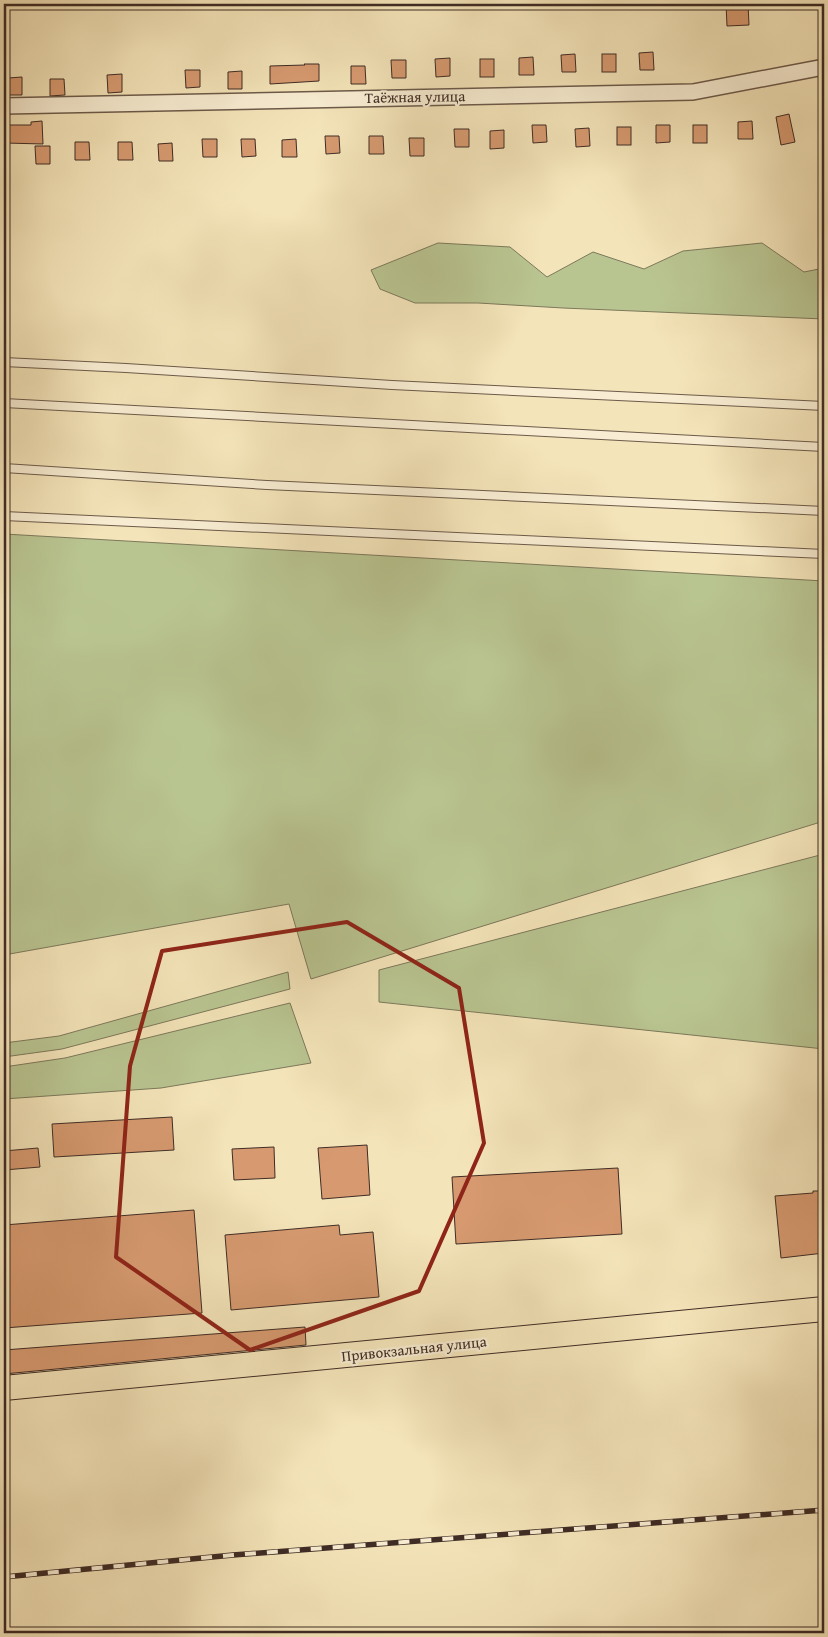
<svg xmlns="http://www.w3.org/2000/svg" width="828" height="1637" font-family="'Gentium Book Plus',serif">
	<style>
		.green { fill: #b9c591; stroke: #7c785b }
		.building { fill: #d79a70; stroke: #3f2c25 }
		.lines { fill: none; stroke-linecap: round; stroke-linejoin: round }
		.lane-casing { stroke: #6c5a4a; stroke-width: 10 }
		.street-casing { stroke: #6c5a4a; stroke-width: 18 }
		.primary-casing { stroke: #3f2c25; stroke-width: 26 }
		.lane { stroke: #f8edd2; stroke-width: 8 }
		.street { stroke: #f8edd2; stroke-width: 15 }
		.primary { stroke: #f4e4b9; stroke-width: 24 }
		.rail-casing { stroke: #3f2c25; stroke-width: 5.5 }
		.rail { stroke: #f8edd2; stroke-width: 4; stroke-dasharray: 11; stroke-linecap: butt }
		.marked { fill: none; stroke: #8f2418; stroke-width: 4; stroke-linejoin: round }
		.labels { text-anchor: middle; stroke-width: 4.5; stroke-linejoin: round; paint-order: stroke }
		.street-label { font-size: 15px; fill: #3f2c25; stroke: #f8edd2 }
	</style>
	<rect width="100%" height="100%" fill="#f4e4b9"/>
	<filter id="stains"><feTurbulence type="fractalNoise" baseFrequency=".004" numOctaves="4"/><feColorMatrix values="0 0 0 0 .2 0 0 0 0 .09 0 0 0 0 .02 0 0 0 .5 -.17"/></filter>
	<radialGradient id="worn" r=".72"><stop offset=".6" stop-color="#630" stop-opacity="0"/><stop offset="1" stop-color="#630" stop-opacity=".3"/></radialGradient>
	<g class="green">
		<path d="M438,243L510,247L547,277L593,252L644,269L683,251L762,243L804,272L824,268V319L563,308L478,303H415L380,289L371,270Z"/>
		<path d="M4,534L824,581V821L311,979L289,904L4,955Z"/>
		<path d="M824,854V1049L379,1002V970Z"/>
		<path d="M288,972L290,989L62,1049L4,1057V1043L59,1036Z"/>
		<path d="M290,1003L311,1063L161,1088L4,1099V1067L65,1058Z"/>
	</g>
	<g class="building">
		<path d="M726,4H748L749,25L727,26Z"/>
		<path d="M653,52L654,70H640L639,53Z"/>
		<path d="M575,54L576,72H562L561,55Z"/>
		<rect x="602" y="54" width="14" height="18"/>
		<path d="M533,57L534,75H519V58Z"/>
		<path d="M450,58V76L436,77L435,59Z"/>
		<rect x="480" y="59" width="14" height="18"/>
		<path d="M391,60H406V78H392Z"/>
		<path d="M304,64H319V81L270,84V66L305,65Z"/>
		<path d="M351,66H365L366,84H351Z"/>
		<path d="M185,70H200V87L186,88Z"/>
		<path d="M242,71V89H228V72Z"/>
		<path d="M122,74V92L108,93L107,75Z"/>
		<path d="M22,77V95H8V78Z"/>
		<path d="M50,79H64L65,95L50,96Z"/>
		<path d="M789,114L795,142L781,145L776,117Z"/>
		<path d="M42,121L43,144L5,143V125H31V122Z"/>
		<path d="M752,121L753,139H738V122Z"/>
		<path d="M532,125H546L547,142L533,143Z"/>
		<path d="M656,125H670V142L656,143Z"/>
		<rect x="693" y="125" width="14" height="18"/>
		<rect x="617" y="127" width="14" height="18"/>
		<path d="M589,128L590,146L576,147L575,129Z"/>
		<path d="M454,129H469V147H455Z"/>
		<path d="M504,130V148L490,149V131Z"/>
		<path d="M325,136H339L340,153L326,154Z"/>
		<path d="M369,136H383L384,154H369Z"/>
		<path d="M409,138H424V156H410Z"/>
		<path d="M202,139H217V157H203Z"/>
		<path d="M241,139H255L256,156L242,157Z"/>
		<path d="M296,139L297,157H282V140Z"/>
		<path d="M75,142H89L90,160H75Z"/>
		<path d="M118,142H132L133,160H118Z"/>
		<path d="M172,143L173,161H159L158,144Z"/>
		<path d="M35,146H50V164H36Z"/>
		<path d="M172,1117L174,1150L54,1157L52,1124Z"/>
		<path d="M367,1145L370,1195L322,1199L318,1148Z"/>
		<path d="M274,1147L275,1178L234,1180L232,1149Z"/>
		<path d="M38,1148L40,1167L4,1170V1151Z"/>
		<path d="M618,1168L622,1234L456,1244L452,1177Z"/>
		<path d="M813,1191H824V1253L781,1258L775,1196L813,1193Z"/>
		<path d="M194,1210L202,1313L4,1328V1225Z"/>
		<path d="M339,1225L340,1235L373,1232L379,1297L231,1310L225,1235Z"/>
		<path d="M305,1327L306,1345L4,1374V1350Z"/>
	</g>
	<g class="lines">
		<defs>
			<g id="lane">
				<path d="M4,362L126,368L392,385L824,406"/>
				<path d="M4,403L824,447"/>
				<path d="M4,468L267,485L824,511"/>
				<path d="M4,516L824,554"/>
			</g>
			<path id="street" d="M4,106L693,92L824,67"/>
			<path id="primary" d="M4,1388L824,1309"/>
		</defs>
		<use href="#lane" class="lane-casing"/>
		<use href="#street" class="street-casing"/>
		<use href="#primary" class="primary-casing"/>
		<use href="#lane" class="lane"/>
		<use href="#street" class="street"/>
		<use href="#primary" class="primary"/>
		<defs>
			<path id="rail" d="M4,1577L233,1555L824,1510"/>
		</defs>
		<use href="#rail" class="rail-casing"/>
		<use href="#rail" class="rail"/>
	</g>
	<path class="marked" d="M347,922L459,988L484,1143L419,1291L250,1350L116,1257L130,1066L162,951Z"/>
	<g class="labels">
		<g class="street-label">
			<text transform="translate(415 97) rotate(-1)" y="5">Таёжная улица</text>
			<text transform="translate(414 1349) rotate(-6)" y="5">Привокзальная улица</text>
		</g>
	</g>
	<rect width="828" height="1637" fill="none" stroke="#f4e4b9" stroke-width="20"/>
	<rect x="5" y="5" width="818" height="1627" fill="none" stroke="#3f2c25" stroke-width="2.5"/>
	<rect x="10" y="10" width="808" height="1617" fill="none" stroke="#3f2c25"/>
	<rect width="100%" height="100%" filter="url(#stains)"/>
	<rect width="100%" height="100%" fill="url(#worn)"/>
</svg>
